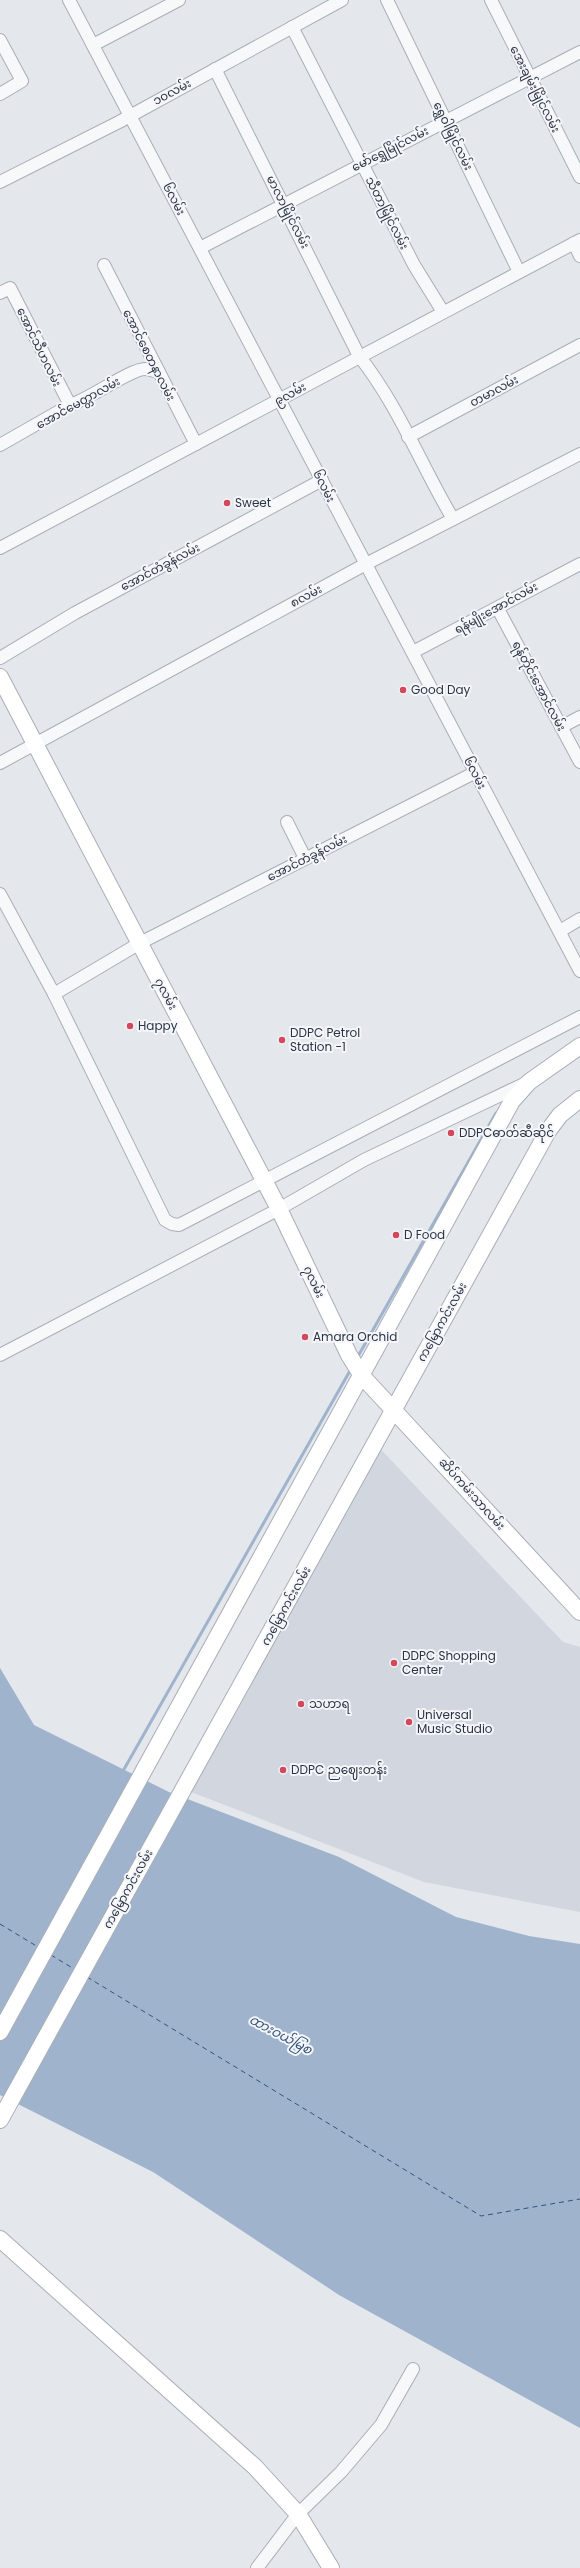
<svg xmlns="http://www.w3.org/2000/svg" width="580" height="2568" font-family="Poppins,'Noto Sans Myanmar',sans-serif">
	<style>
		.built { fill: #d2d6de }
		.water { fill: #9fb4cc }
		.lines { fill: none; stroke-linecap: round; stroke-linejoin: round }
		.stream { stroke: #9fb4cc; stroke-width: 3 }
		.ferry { stroke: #34527a; stroke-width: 1; stroke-dasharray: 5 4; stroke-linecap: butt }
		.street-casing { stroke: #a9aeb7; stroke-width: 14 }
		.secondary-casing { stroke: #a9aeb7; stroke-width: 18 }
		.street { stroke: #f7f8fa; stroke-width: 12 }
		.secondary { stroke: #fff; stroke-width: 16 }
		.poi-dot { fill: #d1495b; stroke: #f4f6f9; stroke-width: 1.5 }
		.labels { text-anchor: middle; stroke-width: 4; stroke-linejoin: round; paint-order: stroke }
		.street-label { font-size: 12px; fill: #2b3445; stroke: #f4f6f9 }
		.poi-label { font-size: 12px; fill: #2b3445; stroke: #f4f6f9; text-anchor: start }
		.water-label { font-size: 13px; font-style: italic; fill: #34527a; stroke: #f4f6f9 }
	</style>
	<rect width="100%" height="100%" fill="#e4e7ec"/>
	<path class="built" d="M370,1438L563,1642L580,1647V1912L424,1882L178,1787Z"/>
	<path class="water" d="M0,1668L34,1725L169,1792L339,1857L456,1917L529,1936L580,1944V2428L339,2295L153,2172L0,2095Z"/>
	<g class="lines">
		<g class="stream">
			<path d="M357,1358L496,1113"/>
			<path d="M123,1771L351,1369"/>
		</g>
		<g class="ferry">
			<path d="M0,1924L38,1947"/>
			<path d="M51,1955L74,1969"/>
			<path d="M87,1977L481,2216L580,2199"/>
		</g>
		<defs>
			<g id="street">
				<path d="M69,0L580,971"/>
				<path d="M387,0L519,272"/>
				<path d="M491,0L580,177"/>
				<path d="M292,27L414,265L443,312"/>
				<path d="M0,40L22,81L0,94"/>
				<path d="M93,45L179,0"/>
				<path d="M215,69L359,356C398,405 421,465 453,519"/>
				<path d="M0,182L119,122L342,0"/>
				<path d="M574,243L580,256"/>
				<path d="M200,248L580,52"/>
				<path d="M104,265L196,444"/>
				<path d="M0,293L10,288L70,405"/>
				<path d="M408,437L580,345"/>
				<path d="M0,445L70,405C90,399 130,369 145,369C149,369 154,371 157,372"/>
				<path d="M0,548L580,240"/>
				<path d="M498,609L580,762"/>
				<path d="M413,652L580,564"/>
				<path d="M0,658L75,613L322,480"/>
				<path d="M561,727L580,717"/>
				<path d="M0,763L364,565L580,454"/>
				<path d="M474,773L140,943L54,994L165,1220L172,1224L179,1225L580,1017"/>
				<path d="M287,822L305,858"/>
				<path d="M0,894L54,994"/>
				<path d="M560,931L580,919"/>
				<path d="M0,1355L279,1209L364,1160L526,1083"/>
				<path d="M257,2568L298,2514L341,2472L381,2425L413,2369"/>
			</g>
			<g id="secondary">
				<path d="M0,677L279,1209L349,1355L362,1376L580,1612"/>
				<path d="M0,2032L512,1101L529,1082L580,1046"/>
				<path d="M0,2120L548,1131L560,1115L580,1099"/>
				<path d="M0,2239L255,2467L298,2514L331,2568"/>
			</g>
		</defs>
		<use href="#street" class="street-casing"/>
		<use href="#secondary" class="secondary-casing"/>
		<use href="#street" class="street"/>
		<use href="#secondary" class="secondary"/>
	</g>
	<g class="poi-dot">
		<circle cx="227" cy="503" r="4"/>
		<circle cx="403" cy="690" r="4"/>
		<circle cx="130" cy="1026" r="4"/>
		<circle cx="282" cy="1040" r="4"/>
		<circle cx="451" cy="1133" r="4"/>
		<circle cx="396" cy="1235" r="4"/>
		<circle cx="305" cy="1337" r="4"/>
		<circle cx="394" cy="1663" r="4"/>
		<circle cx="301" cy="1704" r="4"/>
		<circle cx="409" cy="1722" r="4"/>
		<circle cx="283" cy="1770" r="4"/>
	</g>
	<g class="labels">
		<g class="street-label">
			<text transform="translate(535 89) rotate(63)" y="4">အေးချမ်းမြိုင်လမ်း</text>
			<text transform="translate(172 92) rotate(-28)" y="4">၁၀လမ်း</text>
			<text transform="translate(453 136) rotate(64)" y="4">ရွှေဝါမြိုင်လမ်း</text>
			<text transform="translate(390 149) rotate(-27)" y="4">မော်ရွှေမြိုင်လမ်း</text>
			<text transform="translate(174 199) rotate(62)" y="4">၆လမ်း</text>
			<text transform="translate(288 212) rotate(63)" y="4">မာလာမြိုင်လမ်း</text>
			<text transform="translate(387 213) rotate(63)" y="4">သီတာမြိုင်လမ်း</text>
			<text transform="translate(39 347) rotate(64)" y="4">အောင်သီဟလမ်း</text>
			<text transform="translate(149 355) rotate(63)" y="4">အောင်စေတနာလမ်း</text>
			<text transform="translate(494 391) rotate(-28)" y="4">တမာလမ်း</text>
			<text transform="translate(290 394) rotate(-29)" y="4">၉လမ်း</text>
			<text transform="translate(78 403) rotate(-29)" y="4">အောင်မေတ္တာလမ်း</text>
			<text transform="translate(324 486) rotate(63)" y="4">၆လမ်း</text>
			<text transform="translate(160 567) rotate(-28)" y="4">အောင်တံခွန်လမ်း</text>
			<text transform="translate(306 596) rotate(-28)" y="4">၈လမ်း</text>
			<text transform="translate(496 608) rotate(-29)" y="4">ရန်မျိုးအောင်လမ်း</text>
			<text transform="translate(539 686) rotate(62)" y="4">ရန်တိုင်းအောင်လမ်း</text>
			<text transform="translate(475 773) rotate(62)" y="4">၆လမ်း</text>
			<text transform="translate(307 858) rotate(-27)" y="4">အောင်တံခွန်လမ်း</text>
			<text transform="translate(166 994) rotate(62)" y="4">၇လမ်း</text>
			<text transform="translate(314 1282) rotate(65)" y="4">၇လမ်း</text>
			<text transform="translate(442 1322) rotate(-61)" y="4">ကမြောကင်းလမ်း</text>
			<text transform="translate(472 1494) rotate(48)" y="4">ဆိပ်ကမ်းသာလမ်း</text>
			<text transform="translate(286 1606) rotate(-61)" y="4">ကမြောကင်းလမ်း</text>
			<text transform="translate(128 1889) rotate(-61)" y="4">ကမြောကင်းလမ်း</text>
		</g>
		<g class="poi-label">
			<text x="235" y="507">Sweet</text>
			<text x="411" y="694">Good Day</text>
			<text x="138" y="1030">Happy</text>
			<text x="290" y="1037">DDPC Petrol<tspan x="290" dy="14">Station -1</tspan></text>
			<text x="459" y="1137">DDPCဓာတ်ဆီဆိုင်</text>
			<text x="404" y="1239">D Food</text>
			<text x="313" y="1341">Amara Orchid</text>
			<text x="402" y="1660">DDPC Shopping<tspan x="402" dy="14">Center</tspan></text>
			<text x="309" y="1708">သဟာရ</text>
			<text x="417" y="1719">Universal<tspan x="417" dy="14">Music Studio</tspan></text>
			<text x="291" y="1774">DDPC ညဈေးတန်း</text>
		</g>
		<g class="water-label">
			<text transform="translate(281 2034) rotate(28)" y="5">ထားဝယ်မြစ</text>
		</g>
	</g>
</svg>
